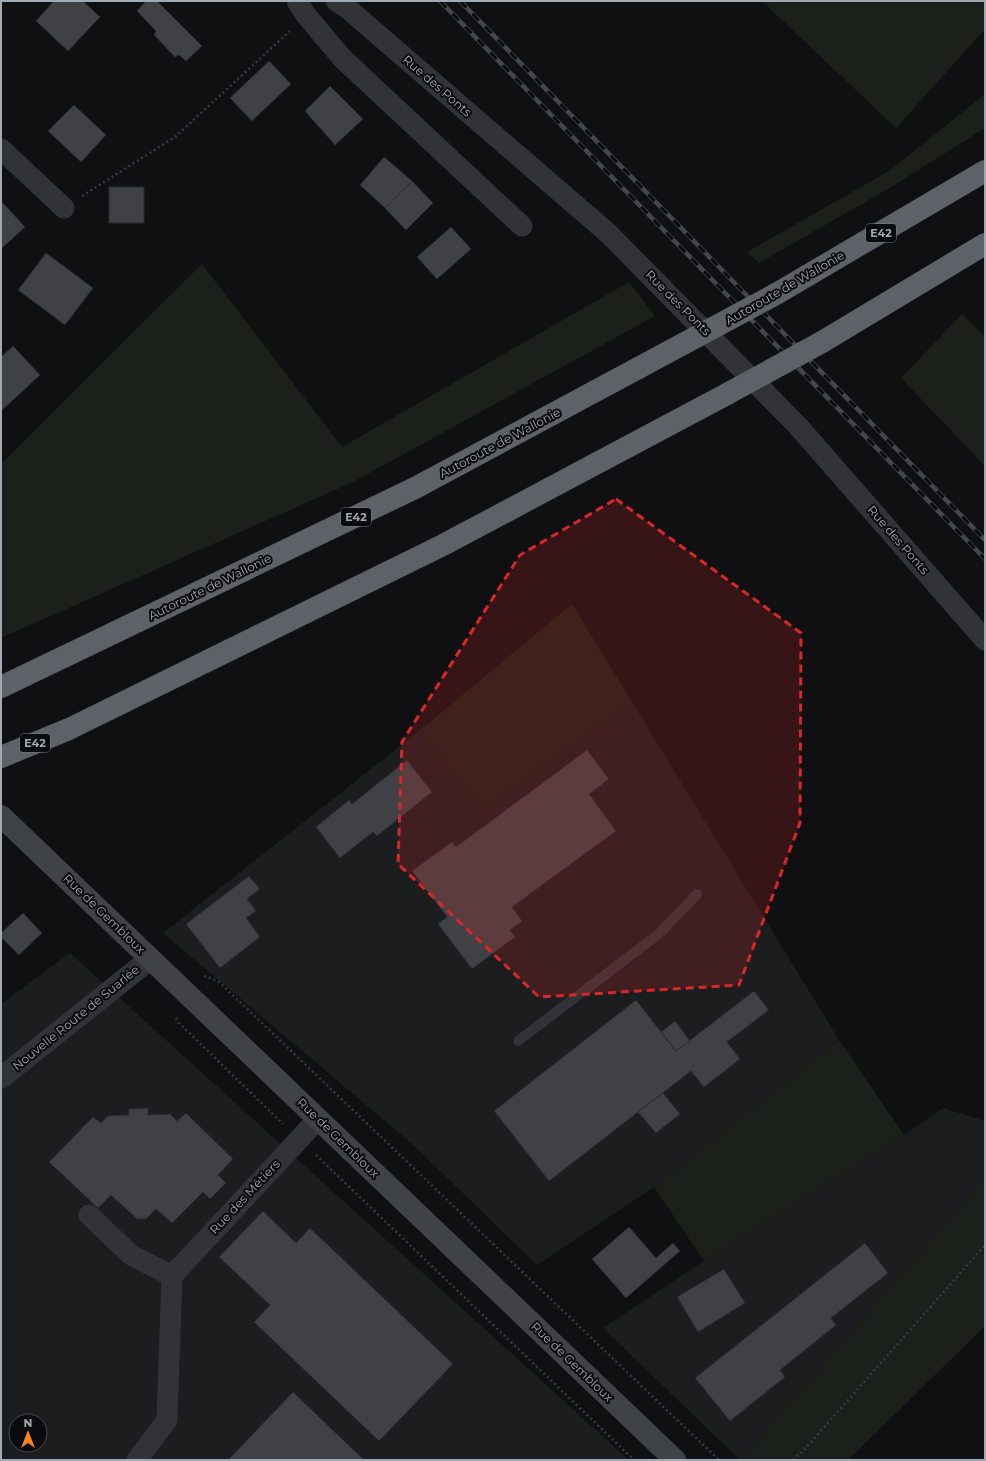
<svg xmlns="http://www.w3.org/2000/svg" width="986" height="1461" font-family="Montserrat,sans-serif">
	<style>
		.built { fill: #1c1d1f; fill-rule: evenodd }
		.green { fill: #1b211a }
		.building { fill: #3f4145; stroke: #2a2b2e }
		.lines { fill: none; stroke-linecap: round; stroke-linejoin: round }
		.path { stroke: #373a3e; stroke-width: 2.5; stroke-dasharray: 2 3; stroke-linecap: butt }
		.service { stroke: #313337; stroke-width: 10 }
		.minor { stroke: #313337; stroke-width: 21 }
		.tertiary { stroke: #313337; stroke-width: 22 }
		.secondary { stroke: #3f4247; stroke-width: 22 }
		.motorway { stroke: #5d6268; stroke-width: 22 }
		.rail-casing { stroke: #44474c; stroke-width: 4.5 }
		.rail { stroke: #0b0b0d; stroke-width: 3; stroke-dasharray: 9; stroke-linecap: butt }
		.motorway-bridge { stroke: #5d6268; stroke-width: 22 }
		.marked { fill: #d62828; fill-opacity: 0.2; stroke: #d62828; stroke-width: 3; stroke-dasharray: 8 5; stroke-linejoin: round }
		.labels { text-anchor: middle; stroke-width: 4; stroke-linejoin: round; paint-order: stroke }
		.shield { fill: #0b0b0d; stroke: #747a81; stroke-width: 1 }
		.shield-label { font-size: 11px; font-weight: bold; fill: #a1aab3 }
		.street-label { font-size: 12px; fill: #a1aab3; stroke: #0b0b0d }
	</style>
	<rect width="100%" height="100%" fill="#101012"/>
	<g class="built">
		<path d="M632,702L839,1040L654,1187L537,1265L411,1143L163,933L419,731L483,810Z"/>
		<path d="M70,953L629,1460H1V1004ZM16,1421H40V1445H16Z"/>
		<path d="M943,1108L985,1121V1178L740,1460L603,1328L704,1261L904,1135Z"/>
	</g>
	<g class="green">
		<path d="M762,1H985V29L896,128Z"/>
		<path d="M985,94V128L893,186L759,263L747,252L889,171Z"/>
		<path d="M202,264L342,447L629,282L655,316L353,482L1,638V464Z"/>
		<path d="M962,314L983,335H985V466L901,378Z"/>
		<path d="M572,604L632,702L483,810L419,731Z"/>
		<path d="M839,1040L904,1135L704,1261L654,1187Z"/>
		<path d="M985,1178V1326L848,1460H740Z"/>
	</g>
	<g class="building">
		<path d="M54,1H83L100,17L68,51L36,21Z"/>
		<path d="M146,1H157L202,46L186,61L179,55L175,57L154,35L156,31L137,11Z"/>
		<path d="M269,61L291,84L252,121L230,98Z"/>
		<path d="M330,86L363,119L335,145L305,111Z"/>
		<path d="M74,105L106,135L81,162L48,131Z"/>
		<path d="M384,157L412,181L385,208L360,185Z"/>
		<path d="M412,181L433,203L406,230L385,208Z"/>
		<rect x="109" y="187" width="35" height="36"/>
		<path d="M1,201L25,227L1,249Z"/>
		<path d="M451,227L471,249L437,279L417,257Z"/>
		<path d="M46,253L93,288L65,325L18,290Z"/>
		<path d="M13,346L40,375L1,411V357Z"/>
		<path d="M587,750L609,779L589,794L616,831L512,907L522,921L510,930L515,937L472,969L438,924L447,917L412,871L452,842L456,847Z"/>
		<path d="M407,760L432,792L377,836L373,832L340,858L316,827L349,800L352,804Z"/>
		<path d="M249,876L260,889L247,899L256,911L246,918L260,937L220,968L186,924Z"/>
		<path d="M23,913L42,933L19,955L1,937V933Z"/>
		<path d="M754,991L769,1010L727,1042L740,1059L704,1087L691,1071L549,1181L494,1111L636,1000L676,1051Z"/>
		<path d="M675,1021L690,1041L676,1051L661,1032Z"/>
		<path d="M663,1093L680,1114L656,1133L638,1112Z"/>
		<path d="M148,1108V1115L170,1114L177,1121L186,1113L233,1159L218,1175L226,1183L210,1199L203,1192L172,1223L156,1209L146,1219H137L111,1195L98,1208L49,1162L93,1117L101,1123L108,1116L128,1115L129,1109Z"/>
		<path d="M263,1211L296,1243L310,1228L453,1364L379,1441L254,1322L270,1305L219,1257Z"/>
		<path d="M629,1227L656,1258L673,1243L680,1251L626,1298L592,1259Z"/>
		<path d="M865,1243L888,1273L831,1318L836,1325L780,1370L785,1377L730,1421L695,1378Z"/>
		<path d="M724,1269L745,1303L698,1332L677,1297Z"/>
		<path d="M293,1392L364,1460H228Z"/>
	</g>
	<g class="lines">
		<g class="path">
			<path d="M82,196L175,137L290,31"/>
			<path d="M204,976L218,981L719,1460"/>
			<path d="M176,1018L179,1023L283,1124"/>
			<path d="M316,1155L634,1460"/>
			<path d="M793,1460L804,1450L985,1245"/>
		</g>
		<path class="service" d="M518,1041L660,933L697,894"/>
		<g class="minor">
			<path d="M297,1L306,15L342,58L522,226"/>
			<path d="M336,1L346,7L609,234L798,426L985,640"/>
			<path d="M1,149L64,208"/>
			<path d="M89,1215L131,1255L172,1276"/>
			<path d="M137,1460L167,1420L172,1276L318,1119"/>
		</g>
		<path class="tertiary" d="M1,1078L150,959"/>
		<path class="secondary" d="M1,816L675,1460"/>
		<g class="motorway">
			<path d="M776,294L985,171"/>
			<path d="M822,342L985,244"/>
			<path d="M1,687L415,488L683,344"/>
			<path d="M1,757L69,729L443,545L727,394"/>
		</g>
		<defs>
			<g id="rail">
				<path d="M440,1L985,559"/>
				<path d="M460,1L985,540"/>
			</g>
		</defs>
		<use href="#rail" class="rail-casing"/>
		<use href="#rail" class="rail"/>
		<g class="motorway-bridge">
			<path d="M683,344L776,294"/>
			<path d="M727,394L822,342"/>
		</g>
	</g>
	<path class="marked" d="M616,499L801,633L800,823L739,985L539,997L398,864L402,742L520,555Z"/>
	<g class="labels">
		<g class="shield">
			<rect x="866" y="224" width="30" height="18" rx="3"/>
			<rect x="341" y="508" width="30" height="18" rx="3"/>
			<rect x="20" y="734" width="30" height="18" rx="3"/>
		</g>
		<g class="shield-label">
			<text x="881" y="237">E42</text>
			<text x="356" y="521">E42</text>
			<text x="35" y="747">E42</text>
		</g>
		<g class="street-label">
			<text transform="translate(437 86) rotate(41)" y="4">Rue des Ponts</text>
			<text transform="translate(785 288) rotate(-30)" y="4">Autoroute de Wallonie</text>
			<text transform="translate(678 303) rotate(45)" y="4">Rue des Ponts</text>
			<text transform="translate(500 443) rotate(-28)" y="4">Autoroute de Wallonie</text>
			<text transform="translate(898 540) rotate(49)" y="4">Rue des Ponts</text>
			<text transform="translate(210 587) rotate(-26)" y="4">Autoroute de Wallonie</text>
			<text transform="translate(104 914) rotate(44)" y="4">Rue de Gembloux</text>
			<text transform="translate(76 1018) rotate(-39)" y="4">Nouvelle Route de Suarlée</text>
			<text transform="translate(338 1138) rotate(44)" y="4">Rue de Gembloux</text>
			<text transform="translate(245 1197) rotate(-47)" y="4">Rue des Métiers</text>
			<text transform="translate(572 1362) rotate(44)" y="4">Rue de Gembloux</text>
		</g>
	</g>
	<rect width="986" height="1461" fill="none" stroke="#a1aab3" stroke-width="4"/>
	<g transform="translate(28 1433)"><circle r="19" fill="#0b0b0d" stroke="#474b4f"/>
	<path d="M0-3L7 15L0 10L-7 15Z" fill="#f68423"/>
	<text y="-6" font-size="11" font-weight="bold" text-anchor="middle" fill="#a1aab3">N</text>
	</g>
</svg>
